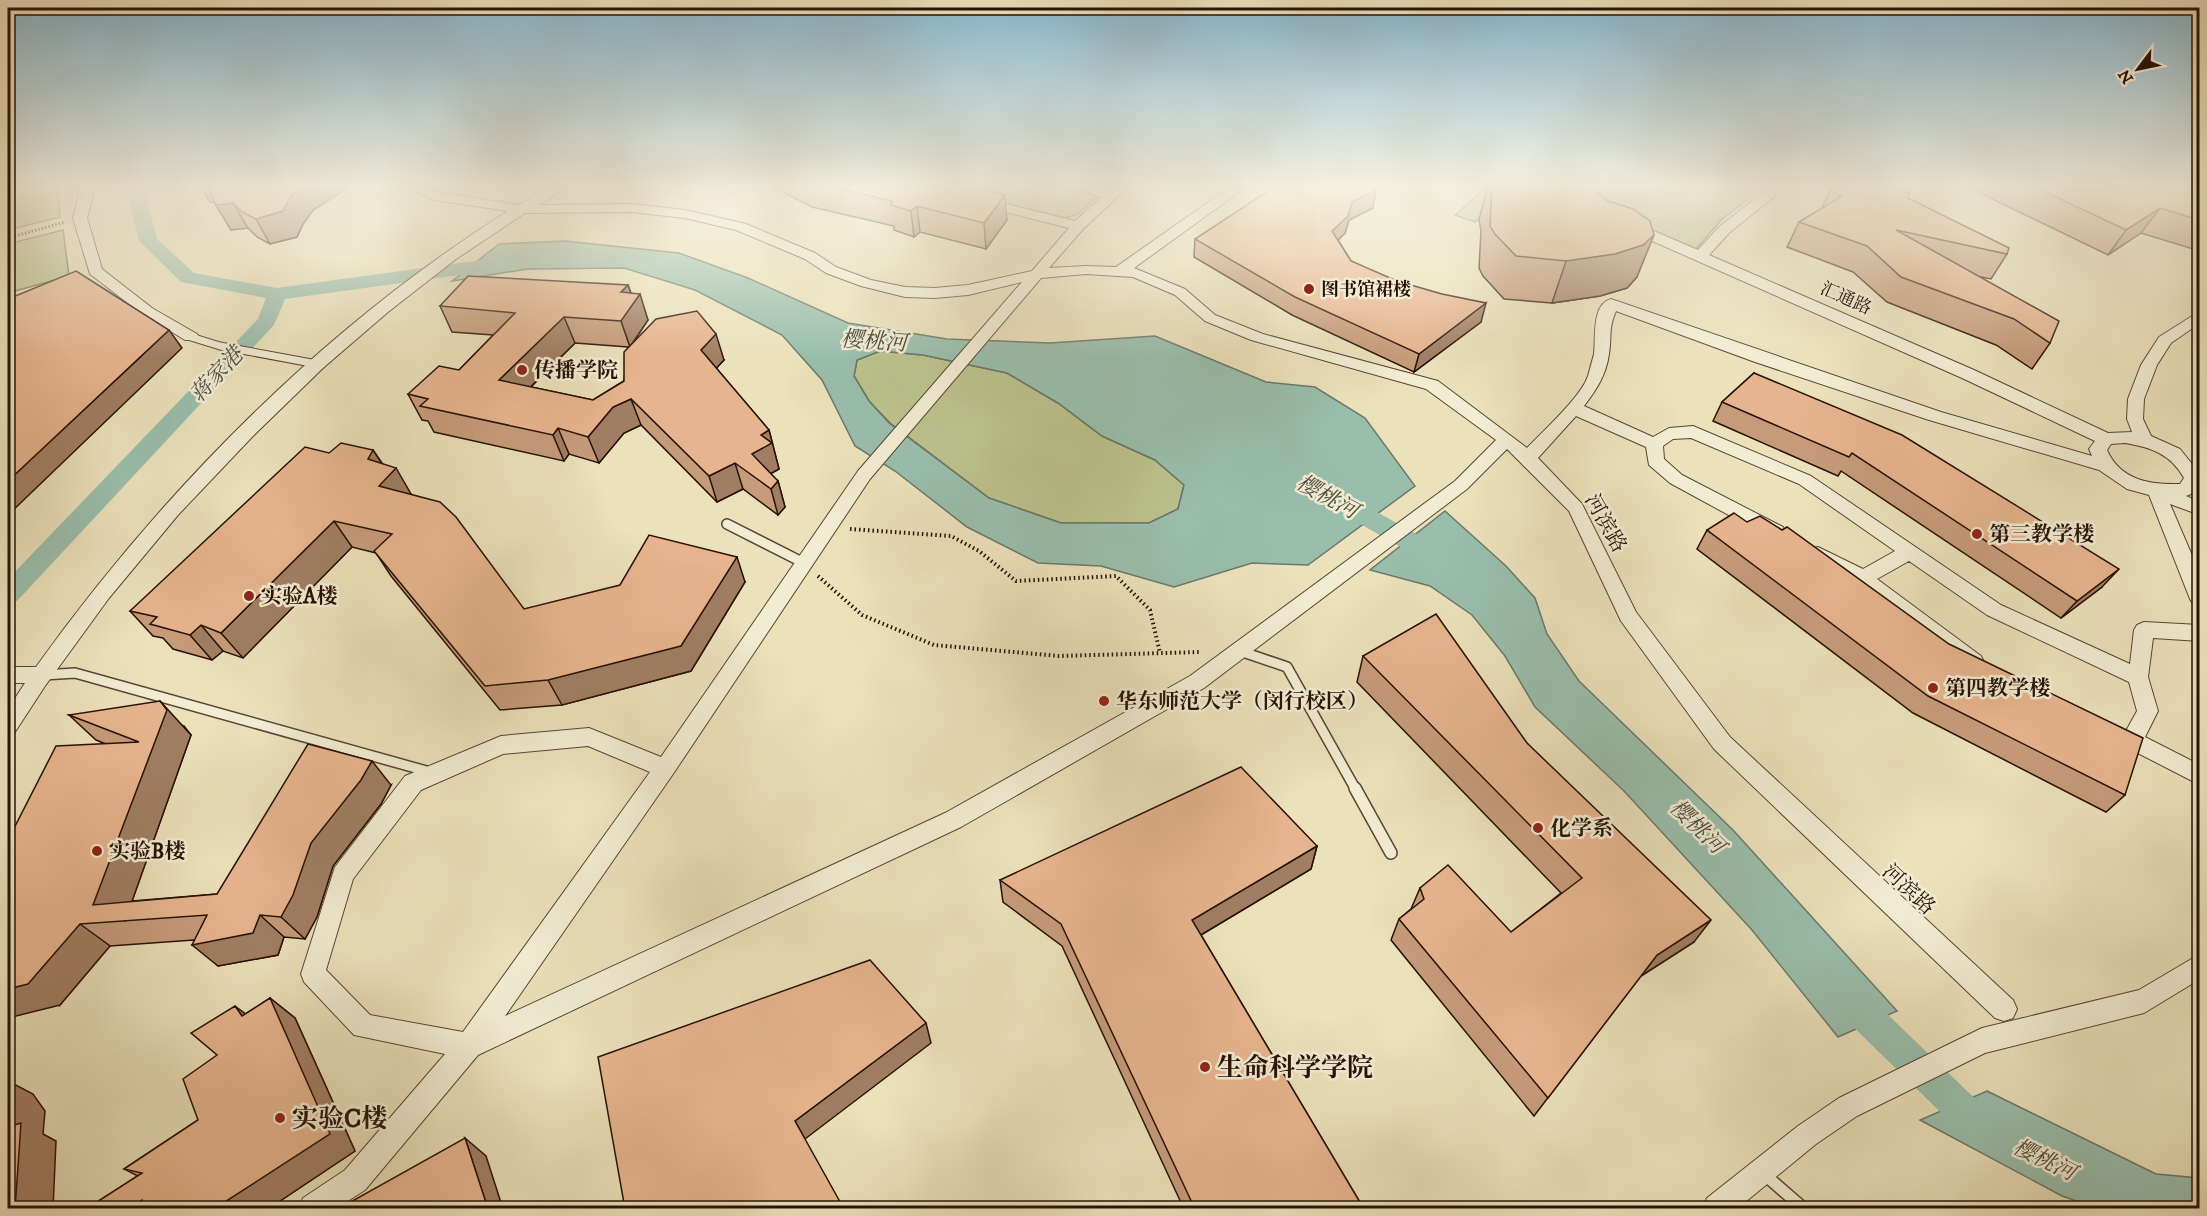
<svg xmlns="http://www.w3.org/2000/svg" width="2207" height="1216" font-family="'IM FELL DW Pica','Noto Serif SC',serif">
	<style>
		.green { fill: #bbc28d; stroke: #716a4a; stroke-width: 1.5 }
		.water { fill: #99beac; stroke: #6b796a; stroke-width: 1.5; fill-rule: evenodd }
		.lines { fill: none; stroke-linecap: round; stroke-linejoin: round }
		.canal { fill: #99beac; fill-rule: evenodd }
		.lane-far2-casing { stroke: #584533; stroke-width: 9 }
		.lane-far1-casing { stroke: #584533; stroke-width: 12 }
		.lane-casing { stroke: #584533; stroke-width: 14 }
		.street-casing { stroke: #584533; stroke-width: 2 }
		.path-far1 { stroke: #271106; stroke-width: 3; stroke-dasharray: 1.5 2; stroke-linecap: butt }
		.path { stroke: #271106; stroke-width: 4; stroke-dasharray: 1.5 3; stroke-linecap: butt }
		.lane-far2 { stroke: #f2ecd3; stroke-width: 7 }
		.lane-far1 { stroke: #f2ecd3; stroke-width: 9 }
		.lane { stroke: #f2ecd3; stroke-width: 11 }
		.street { fill: #f2ecd3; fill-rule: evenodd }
		.wall { fill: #c69b7a; stroke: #271106; stroke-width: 1.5; fill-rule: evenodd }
		.shaded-wall { fill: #a17e63; stroke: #271106; stroke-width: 1.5 }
		.building { fill: #e6b48e; stroke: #271106; stroke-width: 1.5 }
		.poi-dot { fill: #8f2418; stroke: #f2ecd3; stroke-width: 2 }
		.labels { text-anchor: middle; stroke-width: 5; stroke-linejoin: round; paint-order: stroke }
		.far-poi-label { font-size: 18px; font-weight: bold; fill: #271106; stroke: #f2ecd3; text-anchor: start }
		.far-street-label { font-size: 18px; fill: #271106; stroke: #f2ecd3 }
		.poi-label { font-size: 21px; font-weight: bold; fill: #271106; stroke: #f2ecd3; text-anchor: start }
		.street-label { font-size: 21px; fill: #271106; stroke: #f2ecd3 }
		.water-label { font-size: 22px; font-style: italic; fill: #4f4e40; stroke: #f2ecd3 }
		.near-poi-label { font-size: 26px; font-weight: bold; fill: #271106; stroke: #f2ecd3; text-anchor: start }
	</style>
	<rect width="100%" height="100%" fill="#ebe1bb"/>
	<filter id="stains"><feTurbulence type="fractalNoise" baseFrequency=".00333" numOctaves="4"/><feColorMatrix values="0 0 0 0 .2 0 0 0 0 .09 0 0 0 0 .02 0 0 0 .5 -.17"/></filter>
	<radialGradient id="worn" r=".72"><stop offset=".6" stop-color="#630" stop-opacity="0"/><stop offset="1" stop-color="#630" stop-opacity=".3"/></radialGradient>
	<g class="green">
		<path d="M8,187H57L60,217L8,230Z"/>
		<path d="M939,187H1074L1097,197L1078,214L1065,218Z"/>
		<path d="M1487,187H1519L1475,222L1455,215Z"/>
		<path d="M1617,187H1764L1721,220L1696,249L1598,208Z"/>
		<path d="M63,230L69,276L8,293V244Z"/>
		<path d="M880,351L923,355L1007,373L1058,403L1102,436L1155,460L1184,485L1178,509L1149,523H1061L989,498L890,423L869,401L854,376L857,360Z"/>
	</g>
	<g class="water">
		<path d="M565,241L679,253L748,278L848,323L947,339L1050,343L1155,336L1266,382L1315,387L1365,418L1415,486L1308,565L1252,563L1174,587L1101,566L1038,563L967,527L895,471L855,446L822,380L782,335L695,290L624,268L528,269L452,281L499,244ZM880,351L923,355L1007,373L1058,403L1102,436L1155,460L1184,485L1178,509L1149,523H1061L989,498L889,423L869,401L854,376L857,360Z"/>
		<path d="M1445,511L1506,566L1535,598L1547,634L1579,681L1733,830L1897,1011L1838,1037L1752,930L1624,791L1535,707L1505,656L1472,615L1430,586L1370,570Z"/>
		<path d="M1987,1091L2156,1174L2199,1178V1208H2096L2062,1196L1920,1120Z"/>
	</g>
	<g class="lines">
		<g class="canal">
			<path d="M130,187H148L146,197L157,239L194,273L277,288L503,257L510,259L513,263L510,267L503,269L285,299L274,325L17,601L8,603V579L258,319L266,298L181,282L139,241L128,197Z"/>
			<path d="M1342,495L1350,497L1447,551L1450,557L1447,563L1438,566L1429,563L1334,509L1330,503L1334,497Z"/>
			<path d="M1847,982L1859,987L1992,1115L1997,1127L1992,1139L1980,1144L1968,1139L1835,1009L1831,998L1835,987Z"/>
		</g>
		<defs>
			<path id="lane-far2" d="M191,337L220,346L317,364"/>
			<g id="lane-far1">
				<path d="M727,524L804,563"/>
				<path d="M1240,651L1287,667L1356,790"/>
				<path d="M43,675L75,673L430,772"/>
			</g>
			<g id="lane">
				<path d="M1355,788L1391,853"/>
				<path d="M1764,1174L1803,1208"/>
			</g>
			<g id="street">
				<path d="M81,187H95L87,218L102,269L152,308L197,334L199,337L197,340H185L142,314L90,274L73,218Z"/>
				<path d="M408,187H427L437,192L519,205L550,187H567L539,205L631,204L685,210L746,224L815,253L836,267L871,280L905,287L935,288L968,285L1032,271L1069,228L977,205L975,202L977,199L982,198L1075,221L1101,198L1079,187H1098L1108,191L1113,187H1128L1083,229L1049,268L1086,266L1116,267L1230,187H1246L1134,268L1185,289L1215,315L1263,334L1438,381L1527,448C1543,431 1581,397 1588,376C1590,369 1592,361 1594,354C1596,339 1591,304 1611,299L1941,412L2092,456L2089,449L2095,441L1962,378L1625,229L1623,226L1625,223H1635L1698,250L1719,227L1770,187H1786L1729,233L1709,255L1974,370L2108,433L2132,432L2127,419L2128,399L2141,365L2159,337L2200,311V323L2171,343L2157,365L2144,399L2143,419L2151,436L2180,449L2200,474V482L2191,494L2186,496L2200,502V515L2170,504L2200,574V606L2193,604L2190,599L2149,495L2127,489L2099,470L1929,420L1755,362L1616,311C1608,329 1612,336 1609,354C1606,375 1597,389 1584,406L1653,437L1669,428L1693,426L1811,476L2001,605L2130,664L2134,630L2137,625L2144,622L2200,625V641L2153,638L2148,677L2158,711L2145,737L2200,765V785L2124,746L2121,740L2137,711L2129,682L1987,615L1909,561L1877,579L1981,656L1984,662L1981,668L1974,670L1967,668L1856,583L1811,559L1809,554L1811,549L1818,547L1863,569L1895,551L1799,484L1691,438L1673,439L1663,446L1664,459L1682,475L1783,527L1785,532L1783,537L1776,539L1769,537L1670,483L1649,465L1646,447L1576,416L1538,458L1582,504L1636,612L1730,737L2013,1000L2017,1009L2013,1018L2004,1021L1995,1018L1714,749L1621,621L1569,511L1507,449L1467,489L1204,688L961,827L478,1055L365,1190L337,1208H299L303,1198L345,1170L445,1054L354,1035L304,982L301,974L335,867L405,776L501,736L589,728L661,757L858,471L1022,282L968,295L935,298L905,297L861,286L826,273L805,259L736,230L685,218L631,212L525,213L456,259L388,312L323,368L253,436L178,515L109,598L45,686L15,732L8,734V709L25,683H8V667H36C163,490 323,328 508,211L434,200ZM1086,274L1133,277L1175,295L1205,321L1251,340L1426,389L1496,440L1455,481L1190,676L945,813L505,1016L673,774L870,479L1041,278ZM2125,443C2150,447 2171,454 2184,478L2180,484C2150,485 2120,480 2107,450L2111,444ZM588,746L650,772L463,1032L370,1015L326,970L353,879L421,790L503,754Z"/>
				<path d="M1596,187H1611L1591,210H1581L1579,207Z"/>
				<path d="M2200,954V979L2144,1013L1985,1053L1857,1116L1816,1144L1738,1208H1703L1707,1198L1798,1126L1839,1098L1982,1028L2139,990Z"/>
			</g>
		</defs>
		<use href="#lane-far2" class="lane-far2-casing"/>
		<use href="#lane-far1" class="lane-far1-casing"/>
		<use href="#lane" class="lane-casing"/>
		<use href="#street" class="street-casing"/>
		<path class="path-far1" d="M8,238L65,222"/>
		<g class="path">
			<path d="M850,529L951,536L979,551L1016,581L1116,576L1150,610L1160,653"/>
			<path d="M818,576L862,615L934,645L1059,656L1201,652"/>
		</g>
		<use href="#lane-far2" class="lane-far2"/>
		<use href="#lane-far1" class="lane-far1"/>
		<use href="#lane" class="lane"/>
		<use href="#street" class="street"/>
	</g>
	<g class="wall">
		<path d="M201,187H349L313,210L303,224L297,237L270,244L257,237L248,228L231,230L214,202H210Z"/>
		<path d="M773,187H973L1007,220L986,249L920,232L914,237L894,230V226L812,207Z"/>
		<path d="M1488,187H1592L1637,277L1627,288L1600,296L1552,303L1504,299L1483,276L1479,268L1481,231L1479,219Z"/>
		<path d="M1961,187H2199V241L2193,249L2141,233L2108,255L1974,190Z"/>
		<path d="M1830,191L1908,198L2007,254L1991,279L1981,277L2050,343L2032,369L1996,345L1887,302L1853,272L1787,247L1799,222L1822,208Z"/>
		<path d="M1373,208L1349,220L1345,233L1338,240L1351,261L1481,322L1414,372L1292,315L1194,257L1195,239Z"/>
		<path d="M628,285L631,293L648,320L634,341L724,360L716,368L769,430L779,469L770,474L778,481L785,507L778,515L743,489L717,502L641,425L624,433L599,463L569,454L564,461L434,432L428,421L422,420L408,394L459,370L493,335L452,332L440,306ZM575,343L628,347L624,381L593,400L531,387Z"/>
		<path d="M1754,373L2102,587L2061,618L1841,471L1838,476L1713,421L1722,402Z"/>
		<path d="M373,450L382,463L411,494L524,609L745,582L691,671L562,705L500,710L391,576L376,553L352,547L243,658L223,651L212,660L173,649L163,638L153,636L130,611L329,453Z"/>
		<path d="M1707,530L2125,795L2106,812L1913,713L1697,549Z"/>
		<path d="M1363,656L1527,743L1694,942L1641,976L1534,1116L1391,940L1399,919L1411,909L1420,888L1511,932L1561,893L1357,682Z"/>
		<path d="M69,715L184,726L191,735L132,901L217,894L391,785L381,804L333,866L317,917L305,939L284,937L278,955L218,966L194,940L110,946L60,1005L106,744L96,740Z"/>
		<path d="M1317,846L1311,869L1201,935L1364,1209H1184L1062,946L1003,902L1000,880Z"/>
		<path d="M270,998L295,1018L355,1151L268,1209H86L138,1176L124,1169L198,1120L217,1055L246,1014Z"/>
	</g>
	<g class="shaded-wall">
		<path d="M298,187H349L313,210L303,224L297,237L270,244L256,219L289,199Z"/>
		<path d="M1376,190L1373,208L1349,220L1345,233L1329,249L1332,231L1352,202Z"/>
		<path d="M1005,195L1007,220L986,249L984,223Z"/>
		<path d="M233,203L248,228L231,230L216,205Z"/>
		<path d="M917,206L920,232L914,237L911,211Z"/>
		<path d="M2160,208L2141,233L2108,255L2126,230Z"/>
		<path d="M1654,235L1637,277L1627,288L1600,296L1552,303L1566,261Z"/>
		<path d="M628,285L634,302L640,294L648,320L630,347L621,321V292Z"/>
		<path d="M1486,303L1481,322L1414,372L1419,354Z"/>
		<path d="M564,317L575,343L511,406L499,380Z"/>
		<path d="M169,330L182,348L8,515V481Z"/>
		<path d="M716,334L724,360L709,376L701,350Z"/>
		<path d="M631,399L641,425L624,433L599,463L588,437L613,407Z"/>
		<path d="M558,428L569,454L564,461L553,435Z"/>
		<path d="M769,430L779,469L759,480L752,454L761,435Z"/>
		<path d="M373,450L389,475L396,468L411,494L394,512L379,486L368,459Z"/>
		<path d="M735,463L743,489L717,502L709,476Z"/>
		<path d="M778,481L785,507L778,515L771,489Z"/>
		<path d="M334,521L352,547L243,658L221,633Z"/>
		<path d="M737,557L745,582L691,671L562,705L548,680Z"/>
		<path d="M2119,569L2102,587L2061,618L2077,601Z"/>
		<path d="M201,625L223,651L212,660L190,635Z"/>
		<path d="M160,701L191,735L125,921L93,905Z"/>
		<path d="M372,761L391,785L381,804L333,866L317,917L305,939L281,917L311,843Z"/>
		<path d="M1317,846L1311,869L1189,942L1192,920Z"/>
		<path d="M260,915L284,937L278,955L218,966L192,945Z"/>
		<path d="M1711,920L1694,942L1641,976L1657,955Z"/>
		<path d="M80,924L110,946L60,1005L8,1018V989Z"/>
		<path d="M270,998L295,1018L355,1151L268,1209H214Z"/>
		<path d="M235,1006L262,1026L242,1016Z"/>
		<path d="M926,1023L931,1043L805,1139L795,1121Z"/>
		<path d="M8,1081L33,1094L45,1111L43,1134L56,1141L53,1209H15L8,1129Z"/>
		<path d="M465,1138L486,1156L503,1209H488Z"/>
		<path d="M142,1200L159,1209H130Z"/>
	</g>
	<g class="building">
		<path d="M210,187H298L289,199L283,211L256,219L242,212L233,203L216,205L209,192Z"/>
		<path d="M832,187H973L1005,195L984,223L917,206L911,211L891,205L892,201Z"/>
		<path d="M1274,187H1373L1376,190L1352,202L1348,216L1332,231L1351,261L1397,281L1442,294L1486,303L1419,354L1295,297L1195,239Z"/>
		<path d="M1492,187H1592L1608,201L1633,209L1650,221L1654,235L1643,245L1615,254L1566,261L1516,256L1495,234L1490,226Z"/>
		<path d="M1833,187H1892L1909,193L1908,198L2009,248L2007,254L1896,230L2059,321L2050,343L2014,319L1901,277L1867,246L1799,222L1842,196L1830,191Z"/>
		<path d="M2035,187H2199V220L2160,208L2126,230Z"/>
		<path d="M76,271L169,330L8,481V299Z"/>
		<path d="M468,276L628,285L621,292L640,294L621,321L564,317L499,380L593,400L624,381V352L656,319L697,311L716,334L701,350L769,430L761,435L772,443L752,454L778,481L771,489L735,463L709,476L631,399L613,407L588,437L558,428L553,435L420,406L428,399L408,394L439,366L459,370L515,313L440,306Z"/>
		<path d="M1754,373L1902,435L2119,569L2077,601L1852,453L1849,457L1722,402Z"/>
		<path d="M341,443L373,450L368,459L396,468L379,486L440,502L456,517L524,609L620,585L649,535L737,557L681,646L548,680L485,686L374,551L392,534L334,521L221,633L201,625L190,635L150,624L157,617L130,611L305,447L329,453Z"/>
		<path d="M1734,513L1747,522L1760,516L1782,530L1787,527L1949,644L2143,738L2125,795L1928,696L1707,530Z"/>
		<path d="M1436,614L1527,743L1711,920L1657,955L1548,1098L1399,919L1424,899L1420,888L1448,865L1511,932L1582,878L1363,656Z"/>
		<path d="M160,701L167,710L93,905L217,894L308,744L372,761L361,780L311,843L293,895L281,917L260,915L253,933L192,945L207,915L80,924L28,984L8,989V840L56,746L139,742L69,715Z"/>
		<path d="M1241,767L1317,846L1192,920L1364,1209H1195L1061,924L1000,880Z"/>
		<path d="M870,960L926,1023L795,1121L844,1209H625L598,1057Z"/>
		<path d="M270,998L330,1134L214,1209H145L142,1200L130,1209H86L142,1173L124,1169L198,1120L183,1079L217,1055L191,1033L235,1006L242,1016Z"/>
		<path d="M8,1090L10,1093L8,1112Z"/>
		<path d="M21,1123L15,1209H8V1127Z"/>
		<path d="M465,1138L488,1209H338Z"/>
	</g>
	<linearGradient id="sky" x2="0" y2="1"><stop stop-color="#88b8d0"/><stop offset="0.52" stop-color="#f6f2e0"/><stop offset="1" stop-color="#f6f2e0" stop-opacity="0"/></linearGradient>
	<rect width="2207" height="358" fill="url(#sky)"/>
	<g class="poi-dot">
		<circle cx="1309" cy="289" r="6"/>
		<circle cx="522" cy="370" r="6"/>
		<circle cx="1977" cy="534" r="6"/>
		<circle cx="249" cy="596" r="6"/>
		<circle cx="1933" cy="688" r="6"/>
		<circle cx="1104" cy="701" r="6"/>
		<circle cx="1538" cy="828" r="6"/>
		<circle cx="97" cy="851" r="6"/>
		<circle cx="1205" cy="1067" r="6"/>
		<circle cx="280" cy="1118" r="6"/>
	</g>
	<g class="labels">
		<g class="far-poi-label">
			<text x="1321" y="295">图书馆裙楼</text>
		</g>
		<g class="far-street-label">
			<text transform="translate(1846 298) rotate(24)" y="6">汇通路</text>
		</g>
		<g class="poi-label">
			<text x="534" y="377">传播学院</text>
			<text x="1989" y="541">第三教学楼</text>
			<text x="261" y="603">实验A楼</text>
			<text x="1945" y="695">第四教学楼</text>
			<text x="1116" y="708">华东师范大学（闵行校区）</text>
			<text x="1550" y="835">化学系</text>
			<text x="109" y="858">实验B楼</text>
		</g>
		<g class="street-label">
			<text transform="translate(1606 523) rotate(61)" y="7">河滨路</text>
			<text transform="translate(1909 889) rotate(43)" y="7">河滨路</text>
		</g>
		<g class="water-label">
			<text transform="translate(874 340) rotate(4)" y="8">樱桃河</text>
			<text transform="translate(216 374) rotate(-47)" y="8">蒋家港</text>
			<text transform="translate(1328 496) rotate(29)" y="8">樱桃河</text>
			<text transform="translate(1698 826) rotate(44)" y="8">樱桃河</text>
			<text transform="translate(2045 1159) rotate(26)" y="8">樱桃河</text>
		</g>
		<g class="near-poi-label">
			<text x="1217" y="1076">生命科学学院</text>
			<text x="292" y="1127">实验C楼</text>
		</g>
	</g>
	<rect width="2207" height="1216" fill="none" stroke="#ebe1bb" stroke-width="30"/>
	<rect x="9" y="9" width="2189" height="1198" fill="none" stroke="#271106" stroke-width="3"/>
	<rect x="15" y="15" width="2177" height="1186" fill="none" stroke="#271106" stroke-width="1.5"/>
	<g transform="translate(2138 69) rotate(238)" stroke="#f2ecd3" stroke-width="4.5" paint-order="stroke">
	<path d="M0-4.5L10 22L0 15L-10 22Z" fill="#271106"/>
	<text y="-9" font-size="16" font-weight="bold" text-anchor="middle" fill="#271106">N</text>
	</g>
	<rect width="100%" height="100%" filter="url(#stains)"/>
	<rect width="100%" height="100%" fill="url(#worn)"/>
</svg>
